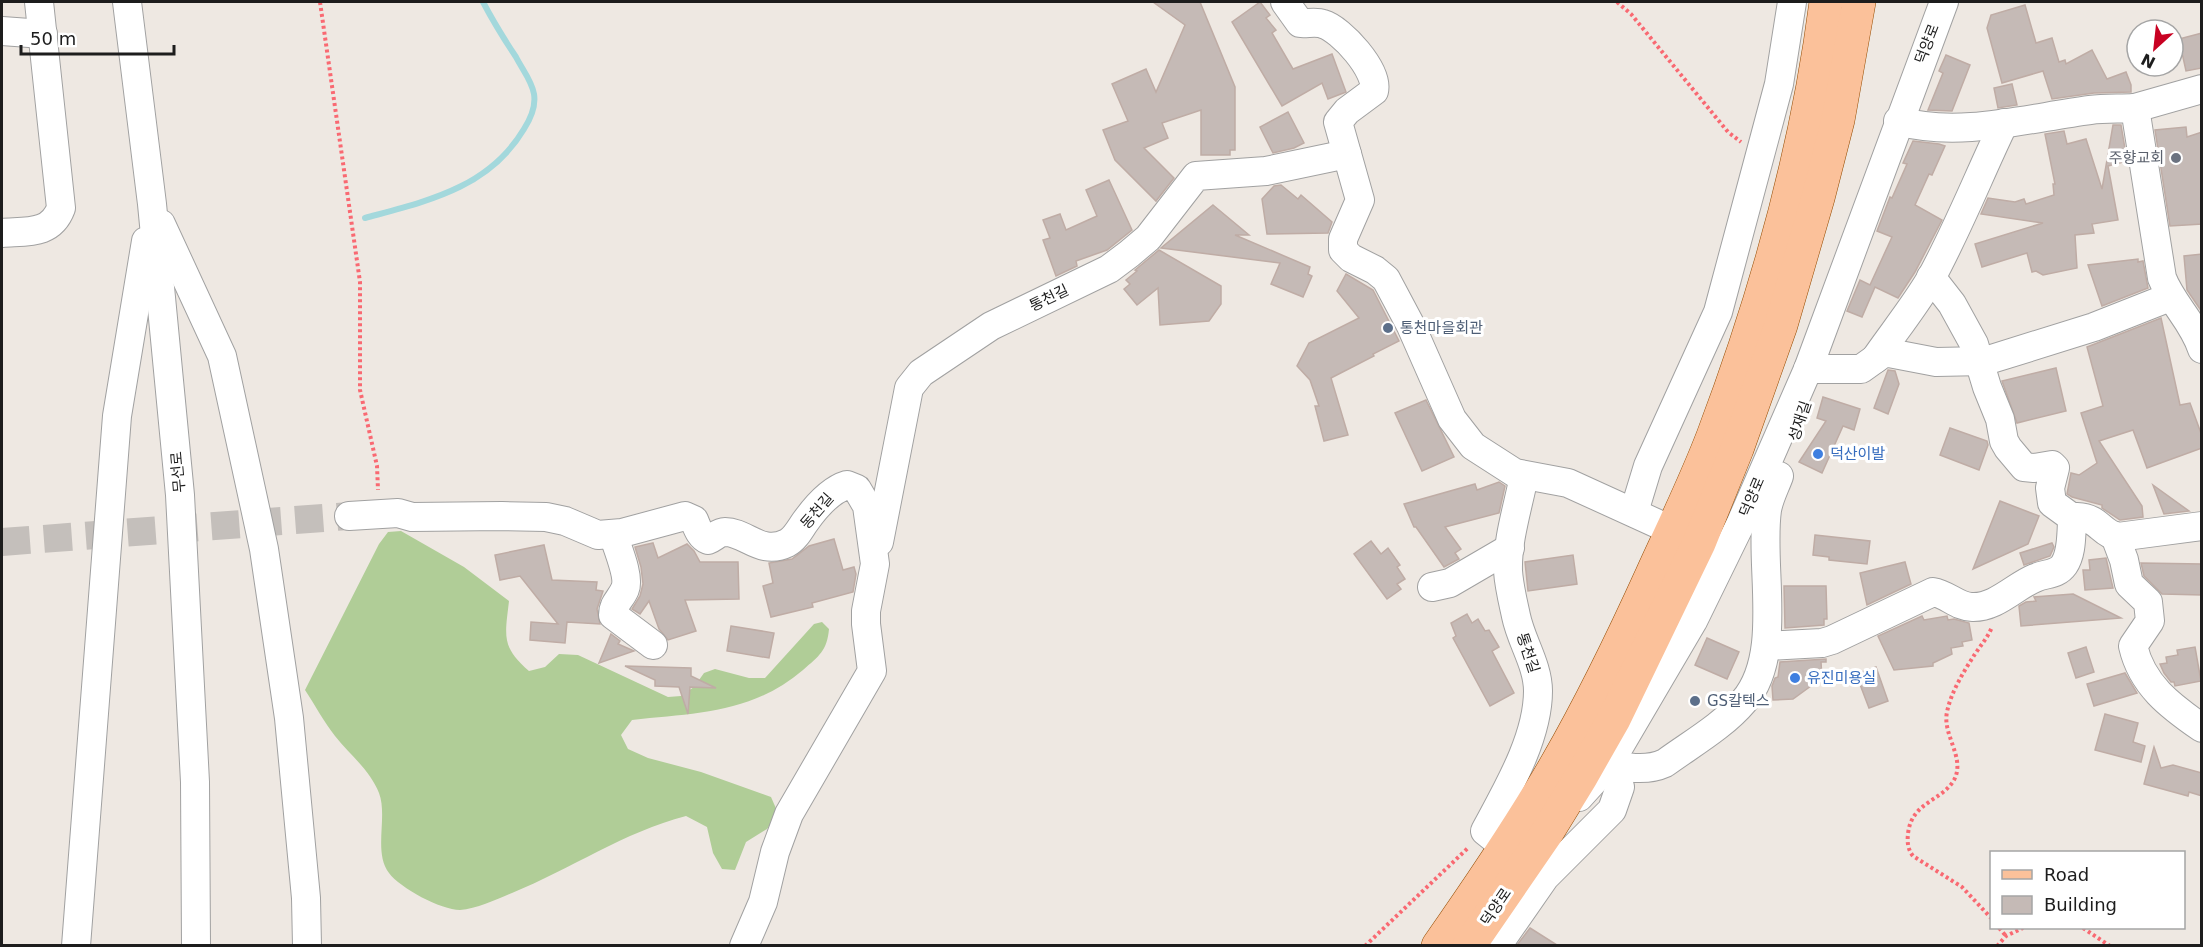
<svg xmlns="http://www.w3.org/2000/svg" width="2203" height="947" font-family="'DejaVu Sans','Noto Sans KR',sans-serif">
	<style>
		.forest { fill: #b0cd97 }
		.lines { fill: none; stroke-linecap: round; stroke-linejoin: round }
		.stream { stroke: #a3d8dc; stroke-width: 6 }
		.building { fill: #c5bab6; stroke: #bfaca5; stroke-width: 1.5 }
		.minor-tunnel { stroke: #c4bfbb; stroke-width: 28; stroke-dasharray: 28 14; stroke-linecap: butt }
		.minor-casing { stroke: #a1a1a1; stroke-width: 30 }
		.major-casing { stroke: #944b01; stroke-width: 34 }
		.path { stroke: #f96972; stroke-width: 4; stroke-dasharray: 3 3; stroke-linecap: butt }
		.minor { stroke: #fff; stroke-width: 28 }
		.major { stroke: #fbc19a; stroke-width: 33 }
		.worship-dot { fill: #6b7280; stroke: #fff; stroke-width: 2 }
		.service-dot { fill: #5c6f8a; stroke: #fff; stroke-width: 2 }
		.shop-dot { fill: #3f7fe0; stroke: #fff; stroke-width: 2 }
		.labels { text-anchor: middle; stroke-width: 6; stroke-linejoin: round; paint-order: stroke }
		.street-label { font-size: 15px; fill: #1d1d1d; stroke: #fff }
		.worship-label { font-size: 15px; fill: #5b616d; stroke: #fff; text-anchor: end }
		.service-label { font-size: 15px; fill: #4e5e75; stroke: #fff; text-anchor: start }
		.shop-label { font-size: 15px; fill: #366cbe; stroke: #fff; text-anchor: start }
	</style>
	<rect width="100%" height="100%" fill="#eee8e2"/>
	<path class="forest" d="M401,531L464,567L509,601C505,636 501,647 529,671L545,667L559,654L578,655L668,697L681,696L694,687L704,673L715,669L749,678H765L814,624L822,622L829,629C827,651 819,656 803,670C751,714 696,713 632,720L621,735L628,749L648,758L701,772L771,797L778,813L767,829L746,842L735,870L722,869L713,853L707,827L686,816C624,832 571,869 512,893C497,899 477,909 460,910C441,910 400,888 389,873C373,852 388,817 379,793C370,770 350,755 335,736C324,722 315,705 305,690L379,544L388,532Z"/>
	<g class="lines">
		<path class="stream" d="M365,218C427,201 489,188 524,129C531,118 536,106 534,94C532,81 522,69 516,57C504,39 493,21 483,2"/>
	</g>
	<g class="building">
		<path d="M1153,2H1200L1235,87V150H1230V155H1201V110L1162,123L1168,138L1144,148L1174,178L1156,201L1115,160L1103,130L1128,121L1112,84L1146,69L1156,92L1185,25Z"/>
		<path d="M1260,2L1270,15L1266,18L1276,30L1272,33L1293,69L1332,54L1346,92L1328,99L1322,83L1282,106L1232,22Z"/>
		<path d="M2025,5L2036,43L2052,38L2059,62L2065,60L2066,64L2092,50L2107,79L2126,72L2131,85V92L2094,93L2052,99L2043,71L2002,83L1987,28L1991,15Z"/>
		<path d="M2202,33V68L2186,71L2179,39Z"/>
		<path d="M1946,55L1970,65L1952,111L1928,110L1943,73L1939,71Z"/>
		<path d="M2012,84L2017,105L1998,108L1994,88Z"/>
		<path d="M1288,112L1304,143L1294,148L1273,153L1260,127Z"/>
		<path d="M2113,125H2121L2127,161L2108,166L2118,220L2092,224L2094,233L2075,235L2077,268L2043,275L2036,271L2032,272L2027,253L1982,267L1975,244L2043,223L1981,214L1988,198L2015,202L2024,199L2026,204L2054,195L2053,184H2055L2045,134L2064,131L2067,144L2086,139L2102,189Z"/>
		<path d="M2186,127L2187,137L2202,132V224L2170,226L2155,130Z"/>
		<path d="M1913,141L1939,144L1945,146L1932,175L1929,174L1915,205L1942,220L1915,272L1898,298L1875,287L1862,317L1847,311L1860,280L1870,285L1892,237L1877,231L1890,197L1892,198L1907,164L1903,163Z"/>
		<path d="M1109,180L1132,230L1107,250L1076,261L1077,266L1056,276L1043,240L1050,238L1043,220L1060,214L1066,230L1097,216L1086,190Z"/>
		<path d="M1281,185L1298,199L1301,195L1332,222L1328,233L1267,234L1262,199L1274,186Z"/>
		<path d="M1213,205L1249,235H1235L1310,267L1308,274L1312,276L1303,297L1271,284L1280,263L1161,248Z"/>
		<path d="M1159,250L1221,286V304L1209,321L1160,325L1158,288L1137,305L1124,289L1130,284L1126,280L1137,271L1135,270Z"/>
		<path d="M2202,254V312L2187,290L2184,256Z"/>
		<path d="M2138,259V262L2143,261L2148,288L2102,306L2088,265Z"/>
		<path d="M1346,274L1373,290L1399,341L1373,354L1374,356L1331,378L1348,435L1324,441L1315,406H1319L1310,380L1297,366L1309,343L1359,318L1337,291Z"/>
		<path d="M2161,318L2180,405L2190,403L2202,436V448L2147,468L2133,430L2099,441L2142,506L2143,517L2120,520L2102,508V505L2072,497L2067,494L2071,473L2079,475L2097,463L2081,413L2103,406L2087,347Z"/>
		<path d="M2056,368L2066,411L2017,423L2002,381Z"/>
		<path d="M1888,370L1895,371L1899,384L1888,414L1874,408Z"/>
		<path d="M1823,397L1860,409L1854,430L1843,426L1822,473L1799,462L1826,421L1817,418Z"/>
		<path d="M1426,400L1454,457L1422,471L1395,413Z"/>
		<path d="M1950,428L1987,441L1988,445L1979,470L1940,455Z"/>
		<path d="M1499,482L1505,486L1499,513L1445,527L1461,549L1455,553L1459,559L1444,567L1416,527H1414L1404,504L1475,484L1477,490Z"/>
		<path d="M2153,485L2189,511L2164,514Z"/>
		<path d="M2000,501L2039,516L2028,544L1973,569Z"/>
		<path d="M1815,535L1870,541L1867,564L1829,560V557L1813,555Z"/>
		<path d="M834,539L843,570L854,567L856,574L853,592L812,603L813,607L771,617L763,586L773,583L769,563L792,559L809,546Z"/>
		<path d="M1371,541L1381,554L1388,548L1400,565L1397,567L1405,579L1397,584L1401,589L1387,599L1354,554Z"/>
		<path d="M653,543L658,558L687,544L694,551L700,562H738L739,599L685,600L696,631L668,640L659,629L649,601L640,614L632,609L640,596L643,584L641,567L635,547Z"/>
		<path d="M2052,543L2054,547L2050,556L2024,565L2020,553Z"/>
		<path d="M544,545L552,580L597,582L596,590L603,591L597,609L600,624L567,622L565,643L530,640L531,622L558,624L520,576L500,580L495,555Z"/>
		<path d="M1573,555L1577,584L1528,591L1525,562Z"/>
		<path d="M2106,558L2113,588L2085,590L2083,570H2090L2089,560Z"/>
		<path d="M1905,562L1911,584L1867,605L1860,573Z"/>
		<path d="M2141,563L2202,564V595L2162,594L2144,576Z"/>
		<path d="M1784,586H1826L1827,619H1824V625L1785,628Z"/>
		<path d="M2073,594L2121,618L2021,626L2019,606L2026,602L2036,601L2034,597Z"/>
		<path d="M1467,614L1472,623L1478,619L1485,631L1489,630L1499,647L1492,651L1514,693L1490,706L1453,638L1456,636L1451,623Z"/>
		<path d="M1922,616L1924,620L1947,616L1948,620L1954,619L1969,623L1972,640L1962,642L1963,646L1951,648L1952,654L1933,663V666L1894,670L1878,636Z"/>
		<path d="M731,626L774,633L769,658L727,651Z"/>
		<path d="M611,634L620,641L618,644L634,651L599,663Z"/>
		<path d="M1707,638L1739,652L1727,679L1695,665Z"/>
		<path d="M2086,647L2094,672L2076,678L2068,653Z"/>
		<path d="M2195,647L2201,681L2175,686L2174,682H2171L2164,673L2160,664L2167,663L2166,657L2178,655L2177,650Z"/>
		<path d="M1826,659V662H1821L1822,678L1793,699L1773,700L1772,686L1775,678L1778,677L1780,662Z"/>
		<path d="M625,666L691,668V676L716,688L690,687L688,714L679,687L655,686V680Z"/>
		<path d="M1876,667L1888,701L1869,708L1856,674Z"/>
		<path d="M2125,673L2137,693L2094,706L2087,684Z"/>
		<path d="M2105,714L2138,723L2133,742L2145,746L2141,762L2095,750Z"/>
		<path d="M2154,747L2161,768L2173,765L2202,773V796L2189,792L2188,796L2144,784Z"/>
		<path d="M1530,928L1557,945H1517Z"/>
	</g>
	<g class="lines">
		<path class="minor-tunnel" d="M2,542L349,516"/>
		<defs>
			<g id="minor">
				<path d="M127,2L152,204L180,495L195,782L196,946"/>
				<path d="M1285,2L1300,23C1307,24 1315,21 1323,24C1341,29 1379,71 1374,91L1347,111L1338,122L1360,200L1343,239V250L1351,258L1375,270L1386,279L1411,326L1452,419L1473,446L1515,473L1568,483L1691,539"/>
				<path d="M2,31L43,34"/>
				<path d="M2135,108L2202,89"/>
				<path d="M1898,121C1960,138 2028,118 2090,110C2105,108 2120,109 2135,108L2162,278C2172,304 2193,321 2202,349"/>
				<path d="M161,224L222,356L264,549L289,718L306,898L307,946"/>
				<path d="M2,233C27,231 51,235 61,208L39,2"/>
				<path d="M1931,277L1952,304L1974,344L1987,387L2000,419L2004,441L2008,448L2024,467L2034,468L2052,465L2055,468L2050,488L2052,503L2074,519"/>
				<path d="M1875,359C1893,333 1914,307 1930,280C1958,229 1979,175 2004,123"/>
				<path d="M1808,369H1861L1882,354L1889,353L1936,362L1985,361L2094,327L2170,297"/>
				<path d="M1634,512L1648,466L1718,312L1779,84L1792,2"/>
				<path d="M349,516L398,513L412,517L502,516L546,517L565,521L598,535L622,533L685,516L694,520C697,527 700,537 708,540C714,538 718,532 725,532C746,532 761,556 787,543C795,539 800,529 805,522C815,508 830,490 847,485L857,489L867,506L875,564L866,611V624L872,671L789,814L775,852L763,902L744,946"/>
				<path d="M613,534C617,547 630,577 625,589C621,599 613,603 613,615L653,645"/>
				<path d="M2115,536L2124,560L2129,584L2148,602L2150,621L2133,646C2142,685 2170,706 2202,728"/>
				<path d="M879,542L909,388L921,373L991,326L1109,269L1129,254L1148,238L1196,176L1266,171L1347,154"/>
				<path d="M1432,587L1450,583L1510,548"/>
				<path d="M1766,646L1822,643L1832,640L1933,592C1947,594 1958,607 1972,607C1996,608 2015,586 2035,578C2046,573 2057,575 2064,565C2072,553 2071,536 2072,523L2077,517C2100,518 2100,533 2118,537L2202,526"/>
				<path d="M1595,756C1615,767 1643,773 1665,763C1691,744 1723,726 1744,701C1784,655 1759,566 1767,510C1769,498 1775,487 1779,476"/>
				<path d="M1579,797L1609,764L1693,621L1740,525L1808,369L1944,2"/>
				<path d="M1505,847L1485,831C1507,790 1538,738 1538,691C1538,665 1521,641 1516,616C1513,602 1509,586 1508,571C1507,540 1518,507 1524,476"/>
				<path d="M76,946L117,416L146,241"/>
				<path d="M1497,946L1545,877L1612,810L1620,787L1616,774L1609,764"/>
			</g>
			<g id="major">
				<path d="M1438,946C1480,886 1521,826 1557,763C1592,702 1623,638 1652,574C1673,528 1695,483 1713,436C1766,296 1807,150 1826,2"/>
				<path d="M1469,946L1546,834L1581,777L1614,719L1699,543L1737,449L1781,325L1818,198L1838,120L1859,2"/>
			</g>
		</defs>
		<use href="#minor" class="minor-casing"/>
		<use href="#major" class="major-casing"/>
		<g class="path">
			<path d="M320,2L360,282V390L377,466L378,490"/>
			<path d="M1617,2L1631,14L1728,132L1741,142"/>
			<path d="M1992,919L1962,887L1913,856C1908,850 1907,842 1908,834C1911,802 1942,801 1954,780C1966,758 1942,735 1947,712C1951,692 1964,671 1975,654C1981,645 1988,637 1992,627"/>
			<path d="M1999,928L2006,936"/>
			<path d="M2083,928L2110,946"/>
			<path d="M1365,946L1469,847"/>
			<path d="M1997,946L2006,936L2023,928"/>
		</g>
		<use href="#minor" class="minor"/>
		<use href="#major" class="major"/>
	</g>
	<circle class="worship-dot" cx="2176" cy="158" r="6"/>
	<g class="service-dot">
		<circle cx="1388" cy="328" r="6"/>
		<circle cx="1695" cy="701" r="6"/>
	</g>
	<g class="shop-dot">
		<circle cx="1818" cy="454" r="6"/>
		<circle cx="1795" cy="678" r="6"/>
	</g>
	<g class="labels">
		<g class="street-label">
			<text transform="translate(1927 44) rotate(-69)" y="5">덕양로</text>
			<text transform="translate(1049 298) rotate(-26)" y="5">통천길</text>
			<text transform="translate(1800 421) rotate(-72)" y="5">성재길</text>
			<text transform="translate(178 472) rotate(-95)" y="5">무선로</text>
			<text transform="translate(1752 497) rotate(-67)" y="5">덕양로</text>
			<text transform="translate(817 511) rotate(-49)" y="5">동천길</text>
			<text transform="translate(1528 653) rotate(72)" y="5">통천길</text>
			<text transform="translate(1496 907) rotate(-56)" y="5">덕양로</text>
		</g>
		<g class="worship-label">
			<text x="2164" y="163">주향교회</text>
		</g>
		<g class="service-label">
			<text x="1400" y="333">통천마을회관</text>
			<text x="1707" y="706">GS칼텍스</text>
		</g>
		<g class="shop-label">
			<text x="1830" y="459">덕산이발</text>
			<text x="1807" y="683">유진미용실</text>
		</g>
	</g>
	<rect width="2203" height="947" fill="none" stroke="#1d1d1d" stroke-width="6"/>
	<rect x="1990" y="851" width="195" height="78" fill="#ffffff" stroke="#a5a5a5" stroke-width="1.5"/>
	<rect x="2002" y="870" width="30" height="9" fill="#fbc19a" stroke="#a5a5a5" stroke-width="1.5"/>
	<text x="2044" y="881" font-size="18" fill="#1d1d1d">Road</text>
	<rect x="2002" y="896" width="30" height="18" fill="#c5bab6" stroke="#a5a5a5" stroke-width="1.5"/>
	<text x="2044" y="911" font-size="18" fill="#1d1d1d">Building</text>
	<g transform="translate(2155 48) rotate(207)"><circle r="28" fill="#ffffff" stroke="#a5a5a5" stroke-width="1.5"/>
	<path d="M0-4.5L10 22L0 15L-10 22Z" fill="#c80122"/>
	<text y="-9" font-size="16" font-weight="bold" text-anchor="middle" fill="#1d1d1d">N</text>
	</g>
	<path d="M21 45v9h153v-9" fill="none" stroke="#1d1d1d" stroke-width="3"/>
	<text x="30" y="45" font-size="18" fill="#1d1d1d" stroke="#ffffff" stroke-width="4.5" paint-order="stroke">50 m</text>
</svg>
